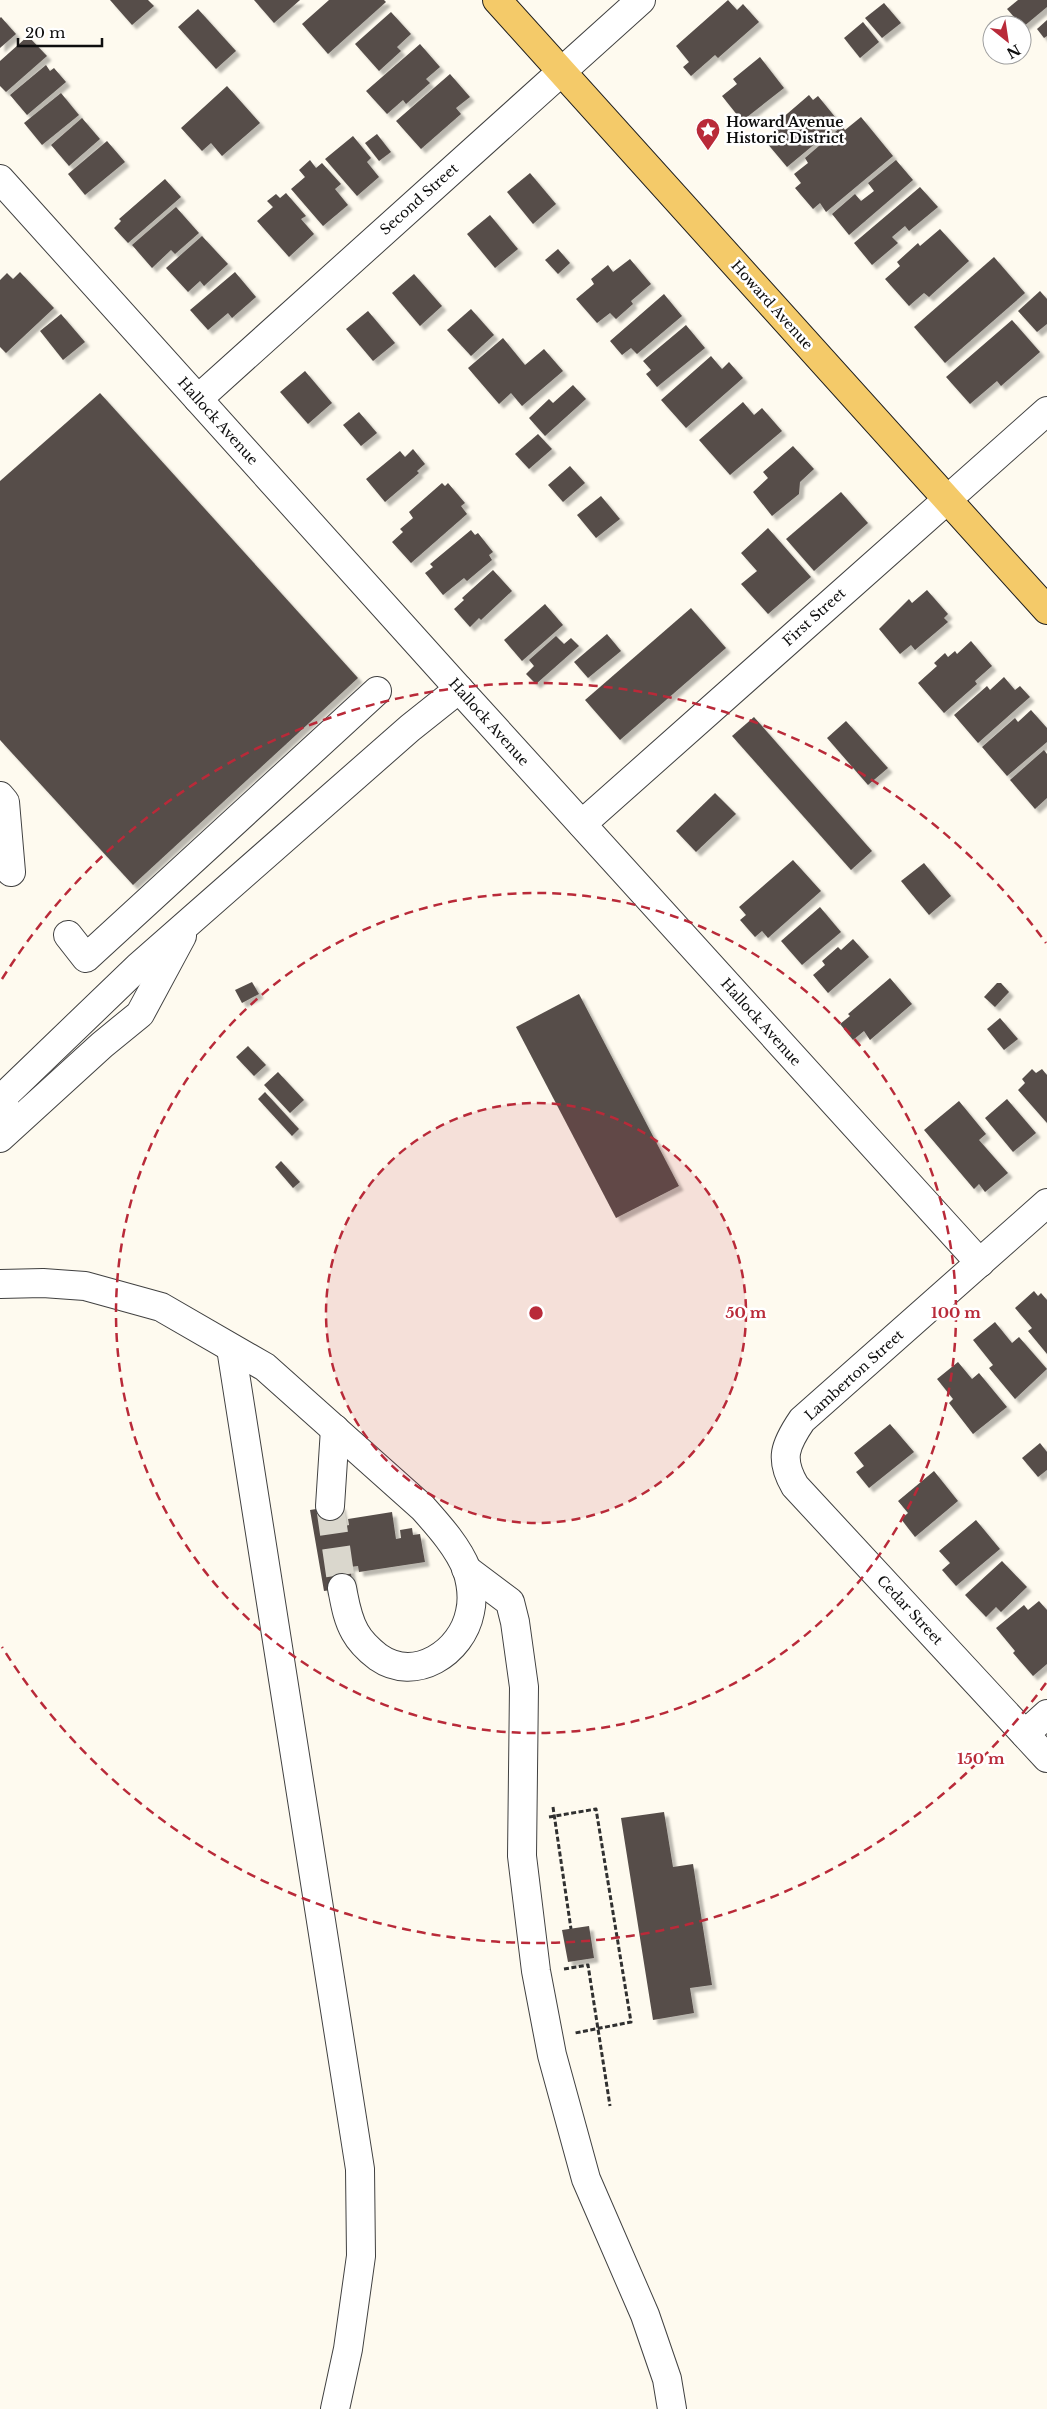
<svg xmlns="http://www.w3.org/2000/svg" width="1047" height="2409" font-family="'Libre Baskerville',serif">
	<style>
		.building { fill: #564e4a; filter: url(#shadow) }
		.lines { fill: none; stroke-linecap: round; stroke-linejoin: round }
		.minor-tunnel { stroke: #dad7cd; stroke-width: 28; stroke-dasharray: 28 14; stroke-linecap: butt }
		.minor-casing { stroke: #414141; stroke-width: 30 }
		.major-casing { stroke: #1f1f1f; stroke-width: 30 }
		.path { stroke: #303030; stroke-width: 3; stroke-dasharray: 5 2.5; stroke-linecap: butt }
		.minor { stroke: #fff; stroke-width: 28 }
		.major { stroke: #f4ca69; stroke-width: 28 }
		.ring { fill: none; stroke: #b92a39; stroke-width: 2.5; stroke-dasharray: 9 6 }
		.labels { text-anchor: middle; stroke-width: 5; stroke-linejoin: round; paint-order: stroke }
		.poi-label { font-size: 14px; font-weight: bold; fill: #0e0e0e; stroke: #fff; text-anchor: start }
		.street-label { font-size: 14px; fill: #0e0e0e; stroke: #fff }
		.centre { fill: #b92a39; stroke: #fff; stroke-width: 2.5 }
		.ring-label { font-size: 15px; text-anchor: middle; font-weight: bold; fill: #b92a39; stroke: #fff; stroke-width: 5; stroke-linejoin: round; paint-order: stroke }
	</style>
	<defs>
		<filter id="shadow"><feDropShadow dx="4.5" dy="4.5" stdDeviation="1" flood-color="#0004"/></filter>
	</defs>
	<rect width="100%" height="100%" fill="#fefaef"/>
	<g class="building">
		<path d="M110,0H148L154,6L132,25Z"/>
		<path d="M254,0H300L274,23Z"/>
		<path d="M329,0H384L386,2L328,54L302,24Z"/>
		<path d="M728,0L737,10L743,4L759,22L718,58L715,55L691,76L683,67L689,62L676,46Z"/>
		<path d="M1018,0H1047V7L1023,27L1007,9Z"/>
		<path d="M884,3L901,23L882,38L865,18Z"/>
		<path d="M198,9L236,51L216,69L178,27Z"/>
		<path d="M391,12L411,34L397,47L401,51L379,71L355,44Z"/>
		<path d="M1,17L16,34L0,48V18Z"/>
		<path d="M1047,20V36L1044,38L1037,29Z"/>
		<path d="M863,22L879,42L860,58L844,38Z"/>
		<path d="M28,36L47,56L6,92L0,86V61Z"/>
		<path d="M420,44L440,67L426,79L430,83L406,104L403,100L387,114L366,91Z"/>
		<path d="M760,57L784,88L742,121L722,96L737,84L733,79Z"/>
		<path d="M46,65L50,71L54,68L66,82L27,115L10,95Z"/>
		<path d="M450,74L470,97L456,108L461,114L421,149L396,121Z"/>
		<path d="M227,86L260,123L222,156L211,143L202,151L181,128Z"/>
		<path d="M61,93L79,115L42,145L24,123Z"/>
		<path d="M809,95L813,100L818,96L840,123L787,167L766,142L778,132L773,126Z"/>
		<path d="M861,117L893,156L826,212L820,203L813,209L795,188L801,183L794,174L808,163L805,158L842,126L845,130Z"/>
		<path d="M82,118L100,139L69,166L51,145Z"/>
		<path d="M377,134L391,152L379,161L365,143Z"/>
		<path d="M353,136L371,158L367,162L379,177L357,196L325,159Z"/>
		<path d="M107,141L125,162L85,195L68,174Z"/>
		<path d="M310,160L316,168L322,163L341,184L335,189L348,205L323,226L291,189L305,177L299,170Z"/>
		<path d="M896,160L913,180L849,235L832,214L855,194L861,201L874,191L868,183Z"/>
		<path d="M530,173L556,204L533,224L507,192Z"/>
		<path d="M165,179L181,197L128,243L114,228L121,221L119,219Z"/>
		<path d="M920,187L938,207L909,231L905,226L892,237L898,243L872,265L854,243Z"/>
		<path d="M286,193L306,216L301,219L314,234L289,257L257,221L273,207L267,201L276,194L280,198Z"/>
		<path d="M176,207L199,233L175,254L171,250L152,268L132,245Z"/>
		<path d="M490,215L518,249L495,268L467,234Z"/>
		<path d="M940,229L969,261L929,297L924,293L909,306L885,279L900,266L897,262L918,243L920,246Z"/>
		<path d="M202,236L228,264L204,286L200,281L188,292L166,268Z"/>
		<path d="M558,249L570,263L558,274L545,260Z"/>
		<path d="M994,257L1025,293L945,363L914,327Z"/>
		<path d="M630,259L651,284L631,301L633,304L616,319L610,313L597,323L576,299L594,284L591,279L608,265L613,272Z"/>
		<path d="M20,272L54,308L6,353L0,347V280L7,273L13,279Z"/>
		<path d="M235,272L256,297L232,318L228,313L208,330L190,310Z"/>
		<path d="M414,274L442,306L420,326L392,293Z"/>
		<path d="M1040,291L1047,299V324L1037,332L1018,311Z"/>
		<path d="M664,294L682,316L637,354L631,348L622,355L610,341Z"/>
		<path d="M471,309L494,335L471,356L447,330Z"/>
		<path d="M368,311L395,343L373,361L346,329Z"/>
		<path d="M61,314L85,342L63,360L40,331Z"/>
		<path d="M1012,320L1040,352L1001,386L997,381L970,404L946,377Z"/>
		<path d="M686,325L705,348L657,387L646,374L651,370L643,361Z"/>
		<path d="M503,338L525,365L544,349L563,371L522,406L511,393L499,404L468,368Z"/>
		<path d="M711,356L722,369L729,362L743,378L686,428L661,400Z"/>
		<path d="M305,371L332,403L308,424L280,392Z"/>
		<path d="M573,385L586,399L545,436L529,418L549,399L553,403Z"/>
		<path d="M100,393L358,678L133,885L0,740V481Z"/>
		<path d="M743,402L754,415L762,408L782,431L730,475L699,440Z"/>
		<path d="M359,412L377,433L361,446L343,425Z"/>
		<path d="M538,434L552,449L529,469L515,454Z"/>
		<path d="M793,446L814,469L800,482L799,494L772,516L753,492L768,478L763,472Z"/>
		<path d="M413,449L425,464L417,471L419,473L385,502L366,479L400,451L405,457Z"/>
		<path d="M570,466L585,483L563,502L548,485Z"/>
		<path d="M442,483L445,486L448,483L465,503L461,506L467,514L411,563L392,542L403,532L400,529L413,518L409,512Z"/>
		<path d="M841,492L868,523L814,571L786,539Z"/>
		<path d="M601,496L620,519L596,538L577,515Z"/>
		<path d="M768,528L811,577L768,614L741,584L757,571L741,553Z"/>
		<path d="M471,530L475,535L478,533L493,552L489,555L492,560L467,581L464,578L443,595L425,573L433,567L430,564Z"/>
		<path d="M493,570L512,591L481,620L479,618L470,627L454,609L464,600L462,598Z"/>
		<path d="M927,590L948,614L944,618L948,622L915,650L911,645L900,654L879,629L909,599L912,603Z"/>
		<path d="M545,604L563,625L522,661L504,640Z"/>
		<path d="M691,608L726,648L620,740L585,700Z"/>
		<path d="M607,634L621,651L588,678L574,662Z"/>
		<path d="M556,636L564,644L571,638L579,646L536,684L526,674L534,666L529,660Z"/>
		<path d="M971,641L992,666L975,681L977,684L944,713L918,683L937,666L934,663L945,653L948,657L955,651L957,654Z"/>
		<path d="M1004,677L1015,690L1020,686L1030,697L978,743L954,715L987,686L990,690Z"/>
		<path d="M1031,710L1047,728V742L1007,776L982,747L1015,718L1018,722Z"/>
		<path d="M754,717L872,851L851,870L732,736Z"/>
		<path d="M846,721L888,768L868,785L827,738Z"/>
		<path d="M1044,750L1047,754V798L1035,809L1010,780Z"/>
		<path d="M715,793L736,814L696,852L676,831Z"/>
		<path d="M793,860L821,891L768,938L762,931L755,937L740,920L746,915L739,907Z"/>
		<path d="M924,863L951,896L929,915L901,881Z"/>
		<path d="M820,907L841,932L802,965L781,941Z"/>
		<path d="M853,939L869,957L828,993L813,975L825,965L822,961L838,947L841,950Z"/>
		<path d="M890,978L912,1004L870,1040L864,1031L853,1040L840,1024L850,1016L848,1014Z"/>
		<path d="M252,982L259,994L242,1003L235,990Z"/>
		<path d="M997,983H1001L1009,992L995,1007L984,997Z"/>
		<path d="M579,994L679,1186L616,1218L516,1027Z"/>
		<path d="M1000,1018L1018,1039L1004,1050L987,1029Z"/>
		<path d="M248,1046L266,1065L254,1076L236,1057Z"/>
		<path d="M1032,1069L1036,1073L1042,1069L1047,1075V1123L1018,1090L1025,1083L1022,1079Z"/>
		<path d="M278,1072L304,1100L290,1113L264,1085Z"/>
		<path d="M265,1092L299,1129L292,1136L258,1099Z"/>
		<path d="M1007,1099L1036,1133L1013,1152L985,1118Z"/>
		<path d="M959,1101L986,1134L979,1140L1008,1173L985,1192L979,1184L974,1189L924,1130Z"/>
		<path d="M281,1161L300,1182L293,1188L275,1167Z"/>
		<path d="M1034,1291L1038,1296L1041,1293L1047,1300V1354L1028,1331L1032,1328L1015,1308Z"/>
		<path d="M995,1322L1012,1343L1019,1337L1047,1369L1015,1399L989,1368L993,1365L973,1340Z"/>
		<path d="M958,1362L972,1379L979,1373L1007,1407L973,1434L949,1403L953,1399L937,1379Z"/>
		<path d="M890,1424L914,1452L869,1488L856,1472L864,1466L854,1453Z"/>
		<path d="M1040,1443L1047,1452V1470L1038,1477L1022,1458Z"/>
		<path d="M934,1471L958,1501L915,1537L901,1519L908,1513L898,1501Z"/>
		<path d="M341,1505L345,1526L349,1525L348,1519L392,1512L396,1539L401,1538L400,1530L412,1528L413,1535L420,1534L425,1562L359,1572L358,1566L350,1567L353,1587L324,1591L310,1510Z"/>
		<path d="M976,1520L1000,1549L956,1586L942,1570L950,1563L939,1551Z"/>
		<path d="M1002,1561L1027,1587L1001,1612L996,1607L986,1617L965,1595Z"/>
		<path d="M1039,1601L1047,1610V1664L1033,1676L1013,1653L1015,1651L996,1628L1024,1605L1028,1610Z"/>
		<path d="M664,1812L673,1867L693,1864L712,1985L690,1988L694,2013L653,2020L621,1818Z"/>
		<path d="M589,1926L594,1958L568,1962L562,1930Z"/>
	</g>
	<g class="lines">
		<path class="minor-tunnel" d="M330,1506L342,1588"/>
		<defs>
			<g id="minor">
				<path d="M0,179L459,689L980,1263"/>
				<path d="M198,399L641,0"/>
				<path d="M0,796L5,802L11,872"/>
				<path d="M582,824L1047,411"/>
				<path d="M68,935L86,958L377,691"/>
				<path d="M0,1134L5,1095L138,967L410,728L459,689"/>
				<path d="M0,1138L102,1045L140,1014L182,936"/>
				<path d="M1047,1203L802,1420C785,1445 779,1459 795,1486L1047,1758"/>
				<path d="M0,1284L43,1283L85,1286L161,1307L265,1367L423,1508C439,1526 458,1547 467,1570C471,1583 473,1599 470,1612C462,1653 415,1683 378,1657C369,1650 361,1643 355,1632C347,1618 345,1603 342,1588"/>
				<path d="M231,1348L360,2169L361,2256L348,2349L335,2409"/>
				<path d="M330,1506L335,1429"/>
				<path d="M466,1569L510,1602L515,1622L524,1687L522,1856L536,1971L552,2055L586,2179L645,2315L667,2379L672,2409"/>
				<path d="M1025,1734L1047,1714"/>
			</g>
			<path id="major" d="M497,0L1047,610"/>
		</defs>
		<use href="#minor" class="minor-casing"/>
		<use href="#major" class="major-casing"/>
		<g class="path">
			<path d="M553,1807L571,1929"/>
			<path d="M549,1817L596,1809L631,2022L575,2033"/>
			<path d="M564,1969L588,1965L610,2106"/>
		</g>
		<use href="#minor" class="minor"/>
		<use href="#major" class="major"/>
	</g>
	<circle cx="536" cy="1313" r="210" fill="#b92a39" fill-opacity=".12"/>
	<g class="ring">
		<circle cx="536" cy="1313" r="210"/>
		<circle cx="536" cy="1313" r="420"/>
		<path d="M1046 1683A630 630 0 0 1 2 1647M2 979A630 630 0 0 1 1046 943"/>
	</g>
	<defs>
		<symbol id="sight-pin" viewBox="-11 -11 22 30"><path d="M0 17L-7.5 6A9.5 9.5 0 1 1 7.5 6Z" fill="#b92a39" stroke="#fff"/><path d="M0-6L1.8-2.2L6-1.7L2.9 1.2L3.7 5.4L0 3.3L-3.7 5.4L-2.9 1.2L-6-1.7L-1.8-2.2Z" fill="#fff"/></symbol>
	</defs>
	<g fill-rule="evenodd">
		<use href="#sight-pin" x="694" y="116" width="28" height="38"/>
	</g>
	<g class="labels">
		<g class="poi-label">
			<text x="726" y="127">Howard Avenue<tspan x="726" dy="16">Historic District</tspan></text>
		</g>
		<g class="street-label">
			<text transform="translate(419 199) rotate(-42)" y="5">Second Street</text>
			<text transform="translate(772 305) rotate(48)" y="5">Howard Avenue</text>
			<text transform="translate(218 421) rotate(48)" y="5">Hallock Avenue</text>
			<text transform="translate(814 617) rotate(-42)" y="5">First Street</text>
			<text transform="translate(489 722) rotate(48)" y="5">Hallock Avenue</text>
			<text transform="translate(761 1022) rotate(48)" y="5">Hallock Avenue</text>
			<text transform="translate(854 1375) rotate(-42)" y="5">Lamberton Street</text>
			<text transform="translate(910 1610) rotate(47)" y="5">Cedar Street</text>
		</g>
	</g>
	<circle cx="536" cy="1313" r="8" class="centre"/>
	<g class="ring-label">
		<text x="746" y="1318">50 m</text>
		<text x="956" y="1318">100 m</text>
		<text x="981" y="1764">150 m</text>
	</g>
	<g transform="translate(1007 40) rotate(150)"><circle r="24" fill="#ffffff" stroke="#9f9f9f"/>
	<path d="M0-4L9 19L0 12L-9 19Z" fill="#b92a39"/>
	<text y="-8" font-size="14" font-weight="bold" text-anchor="middle" fill="#0e0e0e">N</text>
	</g>
	<path d="M18 38v8h84v-8" fill="none" stroke="#0e0e0e" stroke-width="2.5"/>
	<text x="25" y="38" font-size="15" fill="#0e0e0e" stroke="#ffffff" stroke-width="4" paint-order="stroke">20 m</text>
</svg>
